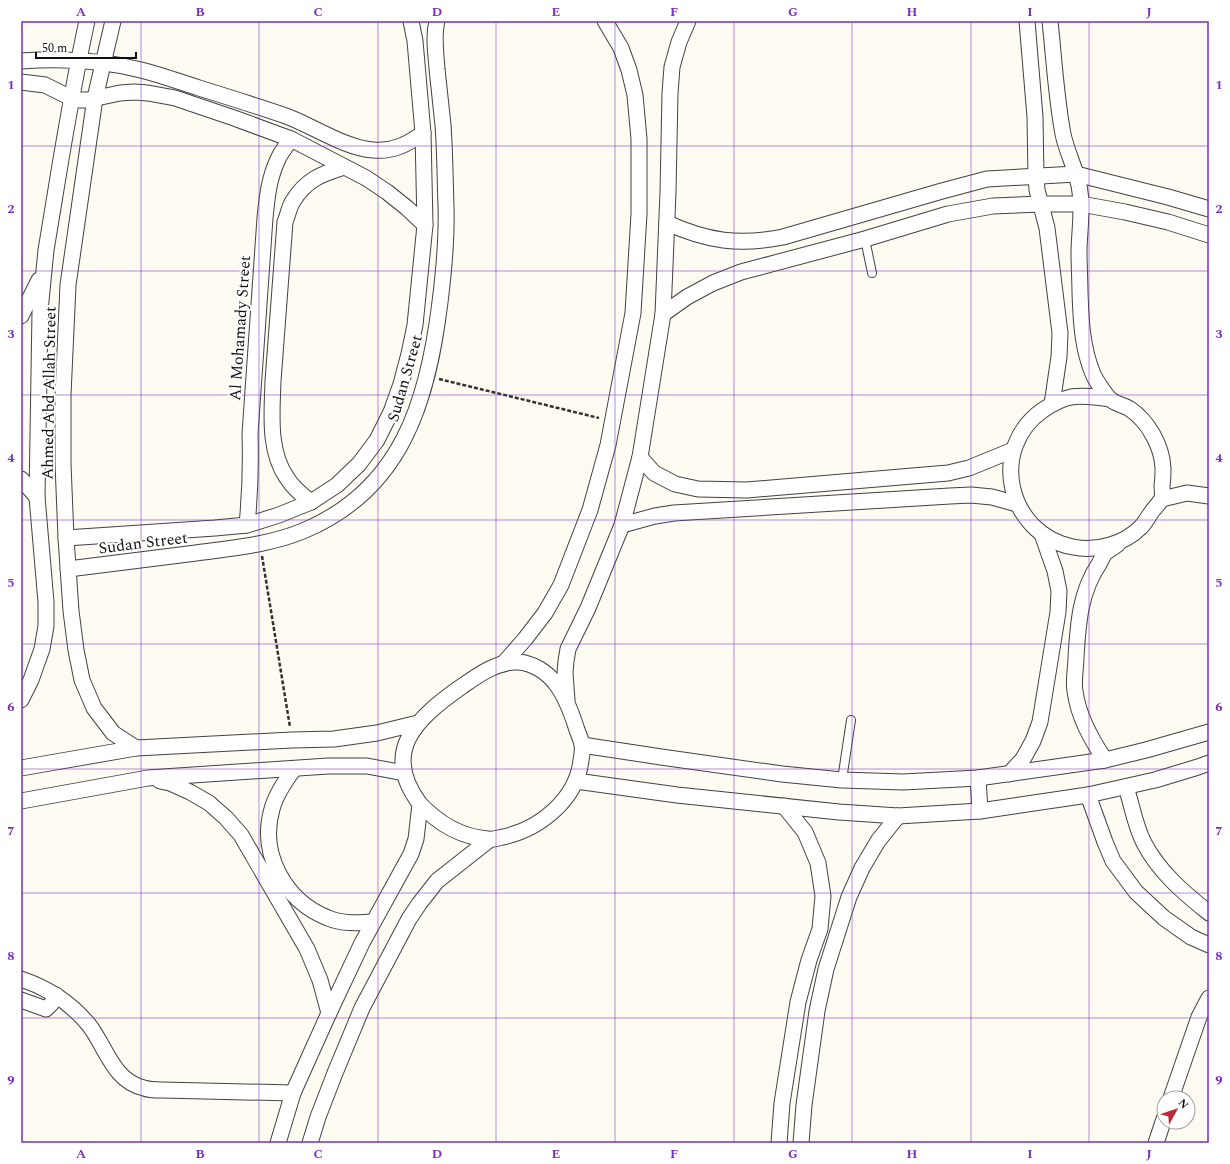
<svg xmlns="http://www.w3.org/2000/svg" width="1230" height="1164" font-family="Spectral,serif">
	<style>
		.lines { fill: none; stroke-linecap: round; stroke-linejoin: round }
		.service-casing { stroke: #424242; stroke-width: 10 }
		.minor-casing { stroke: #424242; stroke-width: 17 }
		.path { stroke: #313131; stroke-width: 2.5; stroke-dasharray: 4 2; stroke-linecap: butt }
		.service { stroke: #fff; stroke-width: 8 }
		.minor { stroke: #fff; stroke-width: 15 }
		.grid { fill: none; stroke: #7b2cbf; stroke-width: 1; stroke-opacity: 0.55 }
		.labels { text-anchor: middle; stroke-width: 4; stroke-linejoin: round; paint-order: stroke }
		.street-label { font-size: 16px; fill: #0f0f0f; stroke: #fff }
		.neatline { fill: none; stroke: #7b2cbf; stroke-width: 1.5 }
		.grid-label { font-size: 13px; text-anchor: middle; font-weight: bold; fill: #7b2cbf }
	</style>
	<rect width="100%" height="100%" fill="#fefbf2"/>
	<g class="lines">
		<defs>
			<g id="service">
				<path d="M865,239L872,273"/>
				<path d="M842,780L851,720"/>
			</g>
			<g id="minor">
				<path d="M113,21L95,98L68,285L63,395V464L66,538L71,611L76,650L82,680L94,708L113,733L136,748"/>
				<path d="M1027,21L1035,117L1036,176L1037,190L1047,228L1060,333L1059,357L1052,404"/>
				<path d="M1050,21C1054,58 1056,97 1063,134C1067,154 1078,172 1080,192C1083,213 1079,233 1079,253C1079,266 1080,280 1080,293C1081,320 1082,348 1093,374C1095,379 1106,396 1110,399C1115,404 1124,405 1130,409C1148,421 1162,446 1163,468C1163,474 1163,480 1162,485C1162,489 1163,495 1162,498C1160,503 1154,508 1151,513C1148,517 1145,523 1141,527C1124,544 1097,552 1073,547C1007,534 988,448 1043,410C1052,404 1061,399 1071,397C1084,395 1097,397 1110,399"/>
				<path d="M21,61C62,58 102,60 141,70C161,75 180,82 199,88C228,97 257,106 286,116C313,126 345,148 373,150C393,152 408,144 423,133"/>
				<path d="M21,82L45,85L71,98L79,100H87L120,93L134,92L148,93L175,98L234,118L291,139L366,178L387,192L407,208L425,225"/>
				<path d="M667,223C707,241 739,246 783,237L942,191L987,179L1076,174L1168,197L1209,209"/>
				<path d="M663,314L687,297L713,283L741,272L865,239L948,214L993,206L1041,204H1081L1125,212L1168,222L1209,235"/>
				<path d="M21,316L39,280"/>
				<path d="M640,457L654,473L675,484L698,489L747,490L948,473L969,468L1013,450"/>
				<path d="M21,479L37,497"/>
				<path d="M1162,499L1187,493L1209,496"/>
				<path d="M311,502C302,495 293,488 287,478C268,451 272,413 273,381L285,222C288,215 289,207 293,201C306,180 321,174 344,167"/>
				<path d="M247,525C250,494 251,465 250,434L265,218C267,197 269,177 279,157C282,151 287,145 291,139"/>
				<path d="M622,525L655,516L674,513L950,496L971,495L992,497L1017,504"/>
				<path d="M66,538L215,528L247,525L279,515L311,502L337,485L359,464L377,440L391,412L401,384L409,354L415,325L425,225L423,133L415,41L411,21"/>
				<path d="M68,569C111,564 154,558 196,553C232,548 269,545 303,531C402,490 428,401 440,302C444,270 447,238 446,206C445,179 445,152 443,125C441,107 439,88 437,69C436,53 433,37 437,21"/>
				<path d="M503,664L525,639L545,613L561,585L590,510L608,445L633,313L639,214V139L635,95L629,70L621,48L605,21"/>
				<path d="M21,700L31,680L42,649L46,626V602L37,497L40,311L46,250C59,173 70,97 87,21"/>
				<path d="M567,700L565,673L566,661L568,649L588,608L622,525L640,457L663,314L668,192L670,93L672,67L679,42L688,21"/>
				<path d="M582,745L661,757L782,774L842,780L903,782L978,778L1105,760L1146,750L1209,732"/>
				<path d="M1105,760C1091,739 1078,716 1075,691C1073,680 1076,668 1076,657C1078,624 1080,592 1099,564C1101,560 1103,556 1105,553C1109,550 1114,547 1118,544"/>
				<path d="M21,768L136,748L292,740L334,739L377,733L418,723"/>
				<path d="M294,769C285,781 276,794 272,809C259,854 285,901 328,918C342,924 358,923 373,922"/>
				<path d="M1009,774L1023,759L1033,741L1040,722L1058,612L1059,591L1055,571L1042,534"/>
				<path d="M978,778L980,811"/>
				<path d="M160,781L170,783L190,792L209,803L226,818L241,835L307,949L320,980L329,1013"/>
				<path d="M576,781L677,795L839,812L898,816L980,811L1088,795L1155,780L1198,767L1209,763"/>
				<path d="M1126,787C1132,805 1135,826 1144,843C1159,872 1184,893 1209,913"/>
				<path d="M1088,795L1105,842L1113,861L1136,892L1164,918L1191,937L1209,945"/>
				<path d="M21,801L148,778L328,766H367L404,773"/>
				<path d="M21,979C48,988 71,1003 89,1025C106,1047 113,1081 144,1088C149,1090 156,1090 162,1090L293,1093"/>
				<path d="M21,1000L46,1009L52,1003L56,995"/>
				<path d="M1171,1098L1199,1017L1209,998"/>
				<path d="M278,1143L293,1093L329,1013L362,943L411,854L416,839L420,804C380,751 417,718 461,687C477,676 497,661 518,662C533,663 547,672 556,684C566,697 572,714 577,730C579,735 581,740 582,744C583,749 582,755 581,760C577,799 540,829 503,837C498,838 493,840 488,839C461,837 438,823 420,804"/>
				<path d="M310,1143L318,1117L335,1073L362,1008L409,919L419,904L437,881L489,840"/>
				<path d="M779,1143L782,1103L798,1002L809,960L820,929L823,896L818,863L805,832L784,806"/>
				<path d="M801,1143L804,1105L817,1011L826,969L849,897L862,868L878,841L898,816"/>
				<path d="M1156,1143L1164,1119"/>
			</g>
		</defs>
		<use href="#service" class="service-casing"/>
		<use href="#minor" class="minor-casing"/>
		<g class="path">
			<path d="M439,379L599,418"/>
			<path d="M262,556L290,727"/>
		</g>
		<use href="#service" class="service"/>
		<use href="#minor" class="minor"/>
	</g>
	<path class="grid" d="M141,21V1143M259,21V1143M378,21V1143M496,21V1143M615,21V1143M734,21V1143M852,21V1143M971,21V1143M1089,21V1143M21,146H1209M21,271H1209M21,395H1209M21,520H1209M21,644H1209M21,769H1209M21,893H1209M21,1018H1209"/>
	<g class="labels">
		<g class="street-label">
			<text transform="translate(239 328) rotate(-86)" y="6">Al Mohamady Street</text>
			<text transform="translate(404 378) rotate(-74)" y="6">Sudan Street</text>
			<text transform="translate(48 393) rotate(-89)" y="6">Ahmed Abd Allah Street</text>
			<text transform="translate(143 542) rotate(-7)" y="6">Sudan Street</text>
		</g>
	</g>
	<rect width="1230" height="1164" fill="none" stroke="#ffffff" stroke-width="44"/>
	<g transform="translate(1176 1110) rotate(50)"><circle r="19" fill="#ffffff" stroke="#9f9f9f"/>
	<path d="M0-3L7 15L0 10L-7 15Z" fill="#bb2c3a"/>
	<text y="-6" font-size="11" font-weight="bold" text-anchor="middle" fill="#0f0f0f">N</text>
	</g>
	<path d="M36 52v6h100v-6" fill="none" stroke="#0f0f0f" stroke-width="2"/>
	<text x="42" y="52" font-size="12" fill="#0f0f0f" stroke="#ffffff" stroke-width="3" paint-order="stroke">50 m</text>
	<rect x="22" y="22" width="1186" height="1120" class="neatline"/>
	<g class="grid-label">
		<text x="81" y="16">A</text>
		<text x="200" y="16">B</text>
		<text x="318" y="16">C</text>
		<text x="437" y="16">D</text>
		<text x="556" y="16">E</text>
		<text x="674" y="16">F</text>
		<text x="793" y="16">G</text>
		<text x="912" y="16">H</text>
		<text x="1030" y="16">I</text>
		<text x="1149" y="16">J</text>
		<text x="11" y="89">1</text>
		<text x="1219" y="89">1</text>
		<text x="11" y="213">2</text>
		<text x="1219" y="213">2</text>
		<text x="11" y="338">3</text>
		<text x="1219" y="338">3</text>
		<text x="11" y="462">4</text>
		<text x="1219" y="462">4</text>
		<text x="11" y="587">5</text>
		<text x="1219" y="587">5</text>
		<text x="11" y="711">6</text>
		<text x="1219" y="711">6</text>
		<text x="11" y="835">7</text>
		<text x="1219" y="835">7</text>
		<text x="11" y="960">8</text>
		<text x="1219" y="960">8</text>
		<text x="11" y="1084">9</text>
		<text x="1219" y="1084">9</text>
		<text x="81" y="1158">A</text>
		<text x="200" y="1158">B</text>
		<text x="318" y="1158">C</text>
		<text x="437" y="1158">D</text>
		<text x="556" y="1158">E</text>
		<text x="674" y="1158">F</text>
		<text x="793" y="1158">G</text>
		<text x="912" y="1158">H</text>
		<text x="1030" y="1158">I</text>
		<text x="1149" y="1158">J</text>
	</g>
</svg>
